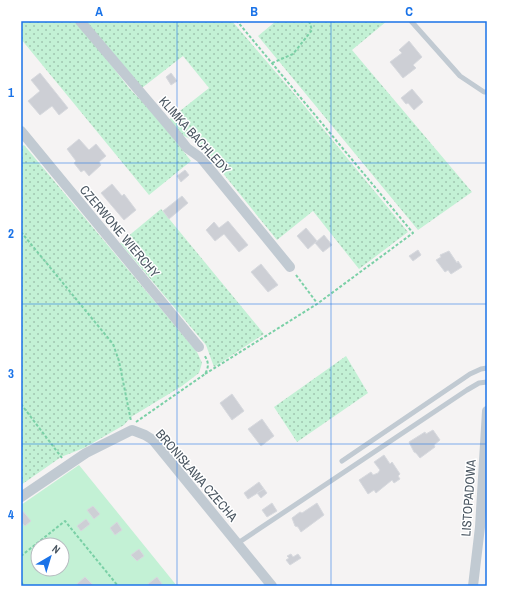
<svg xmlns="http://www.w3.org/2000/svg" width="508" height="607" font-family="'Archivo Narrow',sans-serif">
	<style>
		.grass { fill: url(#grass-dots) }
		.garden { fill: #c3f1d5; fill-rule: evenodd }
		.building { fill: #cdcfd5; stroke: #d7d9de }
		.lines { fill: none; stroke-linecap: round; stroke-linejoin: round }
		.path { stroke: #7ad0a6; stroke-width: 2; stroke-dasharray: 3 2; stroke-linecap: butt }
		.lane { stroke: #c1cad2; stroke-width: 5 }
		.street { stroke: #c1cad2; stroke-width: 10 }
		.grid { fill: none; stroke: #1a73e8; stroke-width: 1; stroke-opacity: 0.55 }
		.labels { text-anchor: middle; stroke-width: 3; stroke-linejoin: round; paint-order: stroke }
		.street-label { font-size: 13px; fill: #4a5661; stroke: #fff }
		.neatline { fill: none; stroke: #1a73e8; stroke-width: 1.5 }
		.grid-label { font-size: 13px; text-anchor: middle; font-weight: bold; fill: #1a73e8 }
	</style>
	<defs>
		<pattern id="grass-dots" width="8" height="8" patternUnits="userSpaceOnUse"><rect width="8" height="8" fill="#c3f1d5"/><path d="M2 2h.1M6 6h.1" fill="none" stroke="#a0c6b0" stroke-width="1.8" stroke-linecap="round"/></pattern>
	</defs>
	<rect width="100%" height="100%" fill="#f5f3f3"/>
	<g class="grass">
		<path d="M21,21H77L129,88L156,116L191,161L149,195L21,39Z"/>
		<path d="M80,21H232L297,97L408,232L359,269L313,211L277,240L204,150L195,141L184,136L166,122L209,88L183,56L138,91Z"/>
		<path d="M276,21H387L352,50L472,192L418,230L258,36Z"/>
		<path d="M24,145L197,352L202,363L199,373L182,386L131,417L124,425L84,448L61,457L21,485V147Z"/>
		<path d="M161,209L264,334L214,367L206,345L120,243Z"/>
		<path d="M346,356L368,393L297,442L274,407Z"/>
	</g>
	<path class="garden" d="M79,465L177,586H21V505ZM38,545H62V569H38Z"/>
	<g class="building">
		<path d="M409,41L422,57L413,65L416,68L403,78L390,62L402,53L399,50Z"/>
		<path d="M40,73L68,108L59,115L52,106L40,115L28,101L40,91L31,80Z"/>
		<path d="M171,73L177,81L171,85L166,77Z"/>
		<path d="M412,89L423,102L414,110L408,103L406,104L401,98Z"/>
		<path d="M79,139L89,150L96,144L106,156L99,162L101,165L89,176L84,170L81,172L74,163L76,161L67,149Z"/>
		<path d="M185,170L189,175L181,182L177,176Z"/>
		<path d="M112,184L122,196L124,194L136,210L124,220L101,193Z"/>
		<path d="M182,196L188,203L169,219L163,211Z"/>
		<path d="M228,221L248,245L239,252L224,234L215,241L206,230L214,222L219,228Z"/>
		<path d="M306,228L317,241L308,249L297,236Z"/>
		<path d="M324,235L332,245L323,252L315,243Z"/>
		<path d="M418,250L421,255L413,261L409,256Z"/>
		<path d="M449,251L457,263L458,261L462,267L451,274L448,270L445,272L436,260L441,257L440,255Z"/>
		<path d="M261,264L278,285L268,292L251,272Z"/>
		<path d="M232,394L244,411L232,420L220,403Z"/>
		<path d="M262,419L274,436L261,446L248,429Z"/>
		<path d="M433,430L440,440L434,445L435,447L420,458L416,453L414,452L409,442L425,432L426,434Z"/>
		<path d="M384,455L390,464L392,462L400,474L398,476L400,479L394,483L392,480L376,493L374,490L368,494L359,480L371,472L373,475L378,473L380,470L374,462Z"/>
		<path d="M259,482L264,489L248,499L244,493Z"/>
		<path d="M264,489L267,493L261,498L257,493Z"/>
		<path d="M272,503L277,511L267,517L262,510Z"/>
		<path d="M317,503L324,515L301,532L298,527L295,526L292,518L300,512L302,513Z"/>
		<path d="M93,506L100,514L94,519L87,510Z"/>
		<path d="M21,509L31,521L25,526L21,522Z"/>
		<path d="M86,519L90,524L81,531L77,526Z"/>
		<path d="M117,522L122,530L115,535L110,528Z"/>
		<path d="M62,546L68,554L62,559Z"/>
		<path d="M139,549L144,556L137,561L131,555Z"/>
		<path d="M291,554L293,557L298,554L301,558L290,565L286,560L289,558L287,556Z"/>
		<path d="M85,577L94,586H79L77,584Z"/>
		<path d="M157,577L162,584L159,586H150L148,584Z"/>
	</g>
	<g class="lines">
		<g class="path">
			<path d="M272,63L293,54L312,30L309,21"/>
			<path d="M21,232L113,344L119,361L131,421"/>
			<path d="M296,275L317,303"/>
			<path d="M205,374L317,304L413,233L237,21"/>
			<path d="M21,404L62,458"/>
			<path d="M136,422L205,374C209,367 209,362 204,355"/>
			<path d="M21,556L65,521L118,586"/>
			<path d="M21,582L24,586"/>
		</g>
		<g class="lane">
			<path d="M411,21L460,76L484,92H487"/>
			<path d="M342,461L470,374L481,369L487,368"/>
			<path d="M238,543L467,390L479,383L487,382"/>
		</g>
		<g class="street">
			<path d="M80,21L180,139L187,148L201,158L290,267"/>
			<path d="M21,131L199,347"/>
			<path d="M21,497L86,453L132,430L145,435L153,440L272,586"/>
			<path d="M473,586L480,527L487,411"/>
		</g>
	</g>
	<path class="grid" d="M177,21V586M331,21V586M21,163H487M21,304H487M21,444H487"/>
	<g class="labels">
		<g class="street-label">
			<text transform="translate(195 135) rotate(48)" y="5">KLIMKA BACHLEDY</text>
			<text transform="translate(120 231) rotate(50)" y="5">CZERWONE WIERCHY</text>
			<text transform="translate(197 475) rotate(49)" y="5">BRONISŁAWA CZECHA</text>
			<text transform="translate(468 498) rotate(-86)" y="5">LISTOPADOWA</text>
		</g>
	</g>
	<rect width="508" height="607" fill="none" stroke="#ffffff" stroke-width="44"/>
	<g transform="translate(50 557) rotate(38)"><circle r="19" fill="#ffffff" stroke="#b7bbc0"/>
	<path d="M0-3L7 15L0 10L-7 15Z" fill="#1a73e8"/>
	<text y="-6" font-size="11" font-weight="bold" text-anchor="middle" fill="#4a5661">N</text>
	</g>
	<rect x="22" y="22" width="464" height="563" class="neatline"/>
	<g class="grid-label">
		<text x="99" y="16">A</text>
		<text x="254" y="16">B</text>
		<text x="409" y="16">C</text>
		<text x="11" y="97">1</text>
		<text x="11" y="238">2</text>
		<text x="11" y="378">3</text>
		<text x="11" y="519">4</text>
	</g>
</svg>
